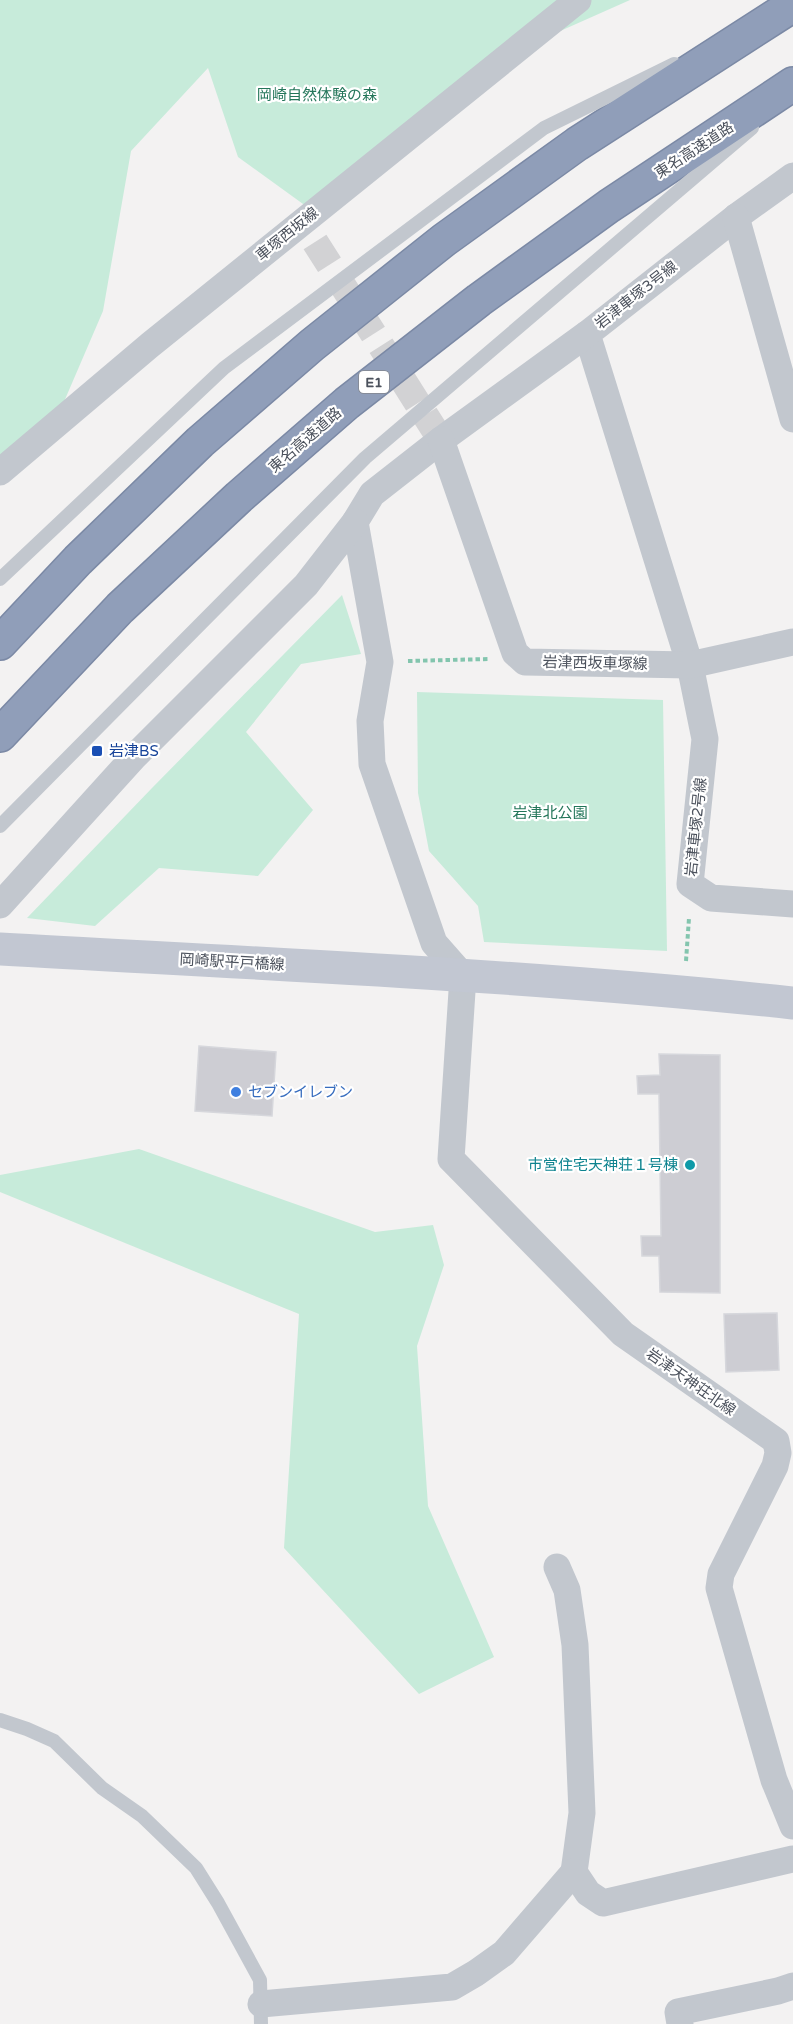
<svg xmlns="http://www.w3.org/2000/svg" width="793" height="2024" font-family="'Varela Round','Noto Sans JP',sans-serif">
	<style>
		.green { fill: #c7ebda }
		.building { fill: #cdcdd3; stroke: #d6d7dc; stroke-width: 1.5 }
		.lines { fill: none; stroke-linecap: round; stroke-linejoin: round }
		.street-tunnel { stroke: #d2d2d4; stroke-width: 27; stroke-dasharray: 27 14; stroke-linecap: butt }
		.highway-casing { stroke: #7b89a5; stroke-width: 36 }
		.path { stroke: #83c5ae; stroke-width: 4; stroke-dasharray: 4.5 3; stroke-linecap: butt }
		.lane { stroke: #c2c7ce; stroke-width: 14 }
		.street { stroke: #c2c7ce; stroke-width: 27 }
		.secondary { stroke: #c2c7d2; stroke-width: 33 }
		.highway { stroke: #909eb9; stroke-width: 33 }
		.transit-dot { fill: #1a4fb4; stroke: #fff; stroke-width: 2 }
		.shop-dot { fill: #3f7fe0; stroke: #fff; stroke-width: 2 }
		.culture-dot { fill: #0f9aa8; stroke: #fff; stroke-width: 2 }
		.labels { text-anchor: middle; stroke-width: 4.5; stroke-linejoin: round; paint-order: stroke }
		.shield { fill: #fff; stroke: #82868e; stroke-width: 1.5 }
		.shield-label { font-size: 14px; font-weight: bold; fill: #4c525d }
		.park-label { font-size: 15px; fill: #24765a; stroke: #fff }
		.street-label { font-size: 15px; fill: #4c525d; stroke: #fff }
		.transit-label { font-size: 15px; fill: #164399; stroke: #fff; text-anchor: start }
		.shop-label { font-size: 15px; fill: #366cbe; stroke: #fff; text-anchor: start }
		.culture-label { font-size: 15px; fill: #0d838f; stroke: #fff; text-anchor: end }
	</style>
	<rect width="100%" height="100%" fill="#f3f2f2"/>
	<g class="green">
		<path d="M0,0H630L513,52L321,217L238,157L208,68L131,151L103,311L54,425L0,480Z"/>
		<path d="M342,595L361,654L301,664L246,732L313,810L258,876L159,868L95,926L27,918L152,788Z"/>
		<path d="M417,692L663,700L667,951L484,942L478,906L429,851L418,793Z"/>
		<path d="M139,1149L375,1232L433,1225L444,1265L417,1346L428,1506L494,1657L419,1694L284,1548L299,1314L0,1192V1175Z"/>
	</g>
	<g class="building">
		<path d="M199,1046L276,1052L272,1116L195,1111Z"/>
		<path d="M659,1054L720,1055V1293L660,1292L659,1256H642L641,1236H661L659,1094H638L637,1076L660,1075Z"/>
		<path d="M777,1313L779,1370L726,1372L724,1314Z"/>
	</g>
	<g class="lines">
		<path class="street-tunnel" d="M315,242L441,440"/>
		<defs>
			<g id="highway">
				<path d="M0,643L78,560L200,442L312,345L444,240L577,144L793,5"/>
				<path d="M0,735L120,608L239,497L347,403L479,300L609,206L793,84"/>
			</g>
		</defs>
		<use href="#highway" class="highway-casing"/>
		<g class="path">
			<path d="M408,661L488,659"/>
			<path d="M686,961L689,918"/>
		</g>
		<g class="lane">
			<path d="M0,579L224,368L544,128L674,64"/>
			<path d="M0,826L365,458L752,128"/>
			<path d="M0,1720L27,1729L54,1741L102,1788L142,1816L196,1868L218,1903L260,1980L261,2024"/>
		</g>
		<g class="street">
			<path d="M793,176L736,217L587,334L690,665L705,739L690,884L711,898L793,904"/>
			<path d="M736,217L793,419"/>
			<path d="M587,334L441,440L372,494L355,522L380,662L370,721L372,764L434,943L463,976L451,1159L623,1334L776,1441L778,1453L775,1466L721,1574L719,1588L774,1780L793,1826"/>
			<path d="M441,440L515,653L525,662L690,665L793,642"/>
			<path d="M0,472L150,345L578,0"/>
			<path d="M0,905L134,757L306,585L355,522"/>
			<path d="M557,1567L567,1590L575,1645L582,1813L574,1872"/>
			<path d="M261,2004L452,1987L476,1973L504,1953L574,1872L588,1893L603,1903L793,1859"/>
			<path d="M680,2024L678,2012L778,1991L793,1986"/>
		</g>
		<path class="secondary" d="M0,949C265,964 530,975 793,1003"/>
		<use href="#highway" class="highway"/>
	</g>
	<rect class="transit-dot" x="91" y="745" width="12" height="12" rx="3"/>
	<circle class="shop-dot" cx="236" cy="1092" r="6"/>
	<circle class="culture-dot" cx="690" cy="1165" r="6"/>
	<g class="labels">
		<rect class="shield" x="359" y="371" width="30" height="22" rx="4.5"/>
		<g class="shield-label">
			<text x="374" y="387">E1</text>
		</g>
		<g class="park-label">
			<text x="317" y="100">岡崎自然体験の森</text>
			<text x="550" y="818">岩津北公園</text>
		</g>
		<g class="street-label">
			<text transform="translate(694 150) rotate(-33)" y="5">東名高速道路</text>
			<text transform="translate(287 234) rotate(-39)" y="5">車塚西坂線</text>
			<text transform="translate(636 295) rotate(-38)" y="5">岩津車塚3号線</text>
			<text transform="translate(305 440) rotate(-41)" y="5">東名高速道路</text>
			<text transform="translate(595 663) rotate(1)" y="5">岩津西坂車塚線</text>
			<text transform="translate(696 827) rotate(-84)" y="5">岩津車塚2号線</text>
			<text transform="translate(232 962) rotate(3)" y="5">岡崎駅平戸橋線</text>
			<text transform="translate(691 1382) rotate(35)" y="5">岩津天神荘北線</text>
		</g>
		<g class="transit-label">
			<text x="109" y="756">岩津BS</text>
		</g>
		<g class="shop-label">
			<text x="248" y="1097">セブンイレブン</text>
		</g>
		<g class="culture-label">
			<text x="678" y="1170">市営住宅天神荘１号棟</text>
		</g>
	</g>
</svg>
